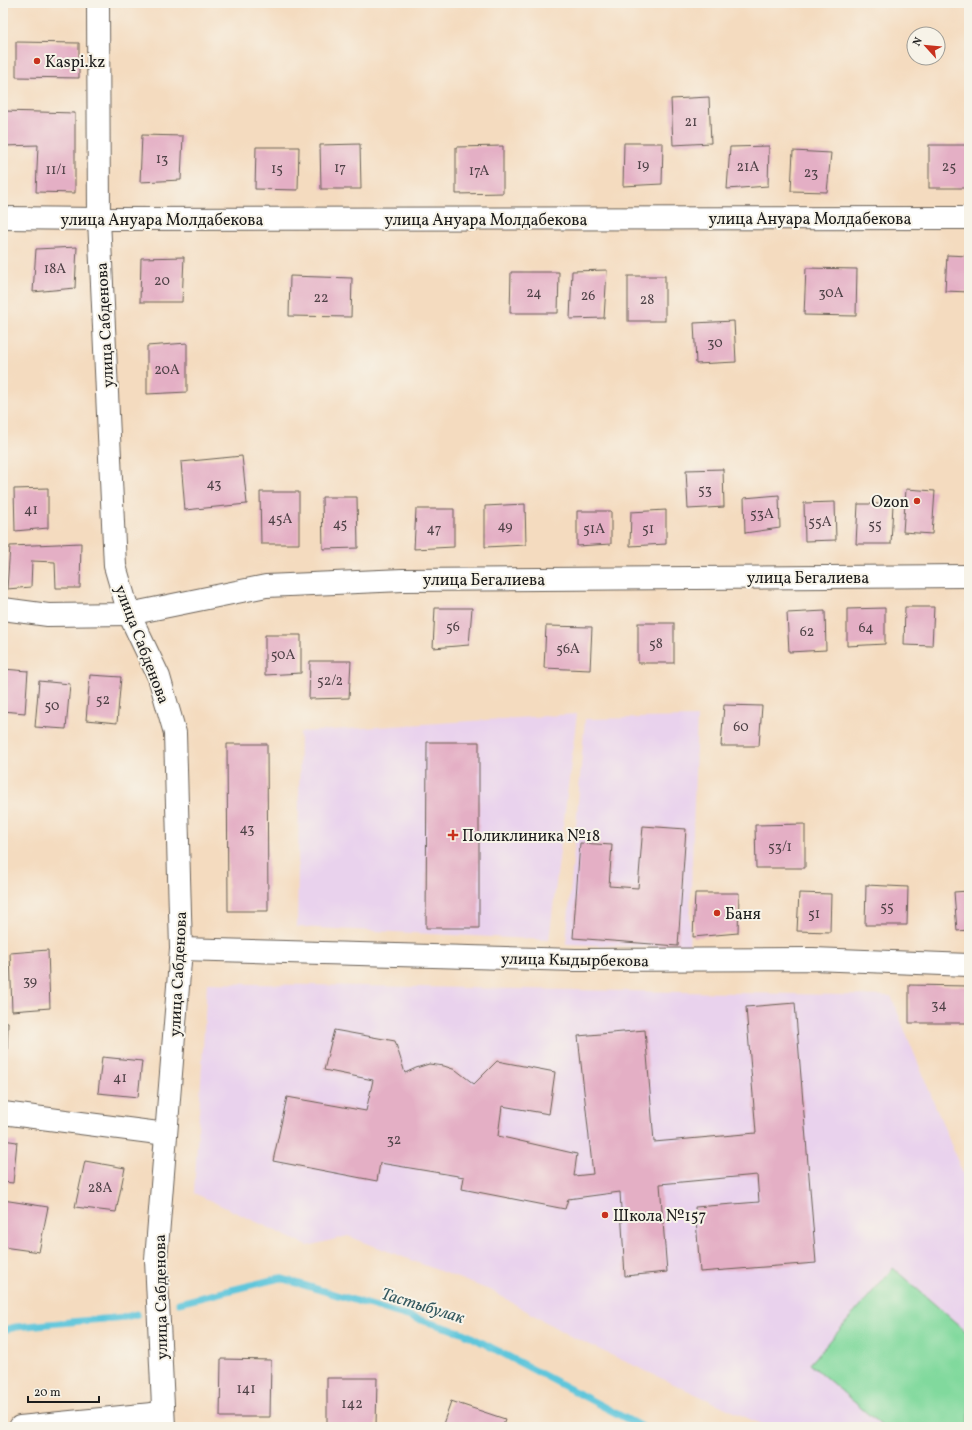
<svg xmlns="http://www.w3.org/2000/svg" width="972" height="1430" font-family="Vollkorn,serif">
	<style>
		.built { fill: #e9d2ed }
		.pitch { fill: #81d99d; stroke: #4e7a5c }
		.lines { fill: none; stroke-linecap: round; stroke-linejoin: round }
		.stream { stroke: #5fc6db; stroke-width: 7 }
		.building { fill: #e4afc5 }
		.street-casing { stroke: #685f55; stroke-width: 24 }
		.secondary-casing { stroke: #685f55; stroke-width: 24 }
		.street { stroke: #fff; stroke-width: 22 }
		.secondary { stroke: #fff; stroke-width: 22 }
		.poi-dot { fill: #c8321e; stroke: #f7f3e8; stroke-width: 1.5 }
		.labels { text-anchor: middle; stroke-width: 4; stroke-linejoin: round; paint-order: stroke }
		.number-label { font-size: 14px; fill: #4e4146 }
		.poi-label { font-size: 16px; fill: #1c1c1c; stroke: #f7f3e8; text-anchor: start }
		.street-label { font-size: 16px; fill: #1c1c1c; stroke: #f7f3e8 }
		.water-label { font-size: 17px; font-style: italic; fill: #33585f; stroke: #f7f3e8 }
	</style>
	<rect width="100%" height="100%" fill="#f7f3e8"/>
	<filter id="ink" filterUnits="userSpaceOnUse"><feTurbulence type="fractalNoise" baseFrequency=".025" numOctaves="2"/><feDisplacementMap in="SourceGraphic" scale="8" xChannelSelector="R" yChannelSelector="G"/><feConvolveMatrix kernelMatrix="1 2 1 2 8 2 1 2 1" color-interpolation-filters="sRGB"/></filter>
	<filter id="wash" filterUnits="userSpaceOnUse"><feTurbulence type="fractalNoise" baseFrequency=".012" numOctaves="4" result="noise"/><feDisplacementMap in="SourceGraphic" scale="16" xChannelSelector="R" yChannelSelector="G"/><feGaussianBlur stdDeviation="0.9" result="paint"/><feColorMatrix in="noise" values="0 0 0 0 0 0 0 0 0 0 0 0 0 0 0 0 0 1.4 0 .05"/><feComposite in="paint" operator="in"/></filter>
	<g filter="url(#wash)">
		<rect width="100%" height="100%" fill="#f4dbbf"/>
		<g class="built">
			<path d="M577,714L549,940L297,927L300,732Z"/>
			<path d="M697,717L689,948L566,944L585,719Z"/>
			<path d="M207,983L891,996L969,1189V1427H767L570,1336L492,1291L348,1236L308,1246L194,1193Z"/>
		</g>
		<path class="pitch" d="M893,1268L969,1334V1427H883L810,1364Z"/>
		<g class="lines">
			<g class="stream">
				<path d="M179,1303L280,1278L464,1333L642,1427"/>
				<path d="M3,1330L16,1327L125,1317L137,1314"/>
			</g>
		</g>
		<g id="blocks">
			<g class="building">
				<path d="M16,42L79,43V78L16,77Z"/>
				<path d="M709,97L711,143L673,145L671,99Z"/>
				<path d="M3,111L75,113V193L36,192L38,145L3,146Z"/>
				<path d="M142,135L183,136L181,180L140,182Z"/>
				<path d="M624,143H663L662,184L623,186Z"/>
				<path d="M360,144L361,189H321L320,145Z"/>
				<rect x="929" y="145" width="40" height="43"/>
				<path d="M503,146V193L456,194V147Z"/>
				<path d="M769,146L768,186L727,189L730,147Z"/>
				<path d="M256,147H299L298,190L255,189Z"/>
				<path d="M793,151L831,153L827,192L791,191Z"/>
				<path d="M77,247L75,288L33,292L36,249Z"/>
				<path d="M947,255L969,256V292L945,291Z"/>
				<path d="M184,257L182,302H140L141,258Z"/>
				<path d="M806,268L857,269L856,316L804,315Z"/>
				<path d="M607,270L604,318L570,319L572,271Z"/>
				<path d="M511,272H559L558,313H510Z"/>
				<path d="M290,276L352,278L351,317L289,316Z"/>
				<rect x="628" y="276" width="37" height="45"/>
				<path d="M734,321L736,362L696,364L694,323Z"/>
				<path d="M187,343V392L147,394V346Z"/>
				<path d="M242,456L247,504L185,510L181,462Z"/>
				<path d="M723,469L724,507L688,509L686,470Z"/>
				<path d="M48,488V528L15,531L14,489Z"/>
				<path d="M906,489L935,491L932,534L903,532Z"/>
				<path d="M260,492H299V544H261Z"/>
				<path d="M779,495L780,528L745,533L744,498Z"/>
				<path d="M322,497H357L358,548L323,549Z"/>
				<path d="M835,502L836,540L805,541L804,503Z"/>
				<path d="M525,504L526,545L485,547V506Z"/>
				<path d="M858,504H893L891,544H856Z"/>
				<path d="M416,509H454V547L414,549Z"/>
				<path d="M666,510V544L630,546L631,512Z"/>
				<path d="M577,511H611V544L577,546Z"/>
				<path d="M81,543L80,588H56L55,562L32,561L31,587L7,589L10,546Z"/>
				<path d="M905,607H934L932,646L904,645Z"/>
				<path d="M435,608H472L469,645L433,648Z"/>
				<path d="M885,608V644L847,646V609Z"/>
				<path d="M825,611L826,650L789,652L787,613Z"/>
				<rect x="638" y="623" width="36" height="40"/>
				<path d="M546,626L592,627L590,670L544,668Z"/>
				<path d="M265,635H301V673L265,675Z"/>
				<path d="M310,661H351L349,698L309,699Z"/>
				<path d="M3,669L28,671L25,713L3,711Z"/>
				<path d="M90,675L121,677L117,723L86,720Z"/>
				<path d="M39,681L70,684L66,729L35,727Z"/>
				<path d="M724,705L762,706L759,746H721Z"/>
				<path d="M427,742H479V928H426Z"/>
				<path d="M227,744H267L268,911H228Z"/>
				<path d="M805,824V868H756L755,825Z"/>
				<path d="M643,826L686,829L678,946L573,938L580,843L612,845L609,886L638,888Z"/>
				<path d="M866,885L908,887L907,925H865Z"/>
				<path d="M969,891V930L957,931L954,892Z"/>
				<path d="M695,893H739L738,933L693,937Z"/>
				<path d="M799,893L831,894L830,932L797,931Z"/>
				<path d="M48,950L50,1008L12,1011L10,953Z"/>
				<path d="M909,985L968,986V1023H909Z"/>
				<path d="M795,1003L816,1263L700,1272L695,1207L759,1202L757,1175L660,1184L667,1272L625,1276L620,1192L568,1199L565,1209L462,1189L464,1177L380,1163L377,1181L273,1161L287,1097L366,1111L373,1080L324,1070L334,1030L395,1041L405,1073L416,1068L429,1064L444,1066L456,1070L474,1084L497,1061L555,1072L549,1114L502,1106L498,1136L577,1154L574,1176L593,1174L578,1036L645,1030L654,1142L756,1133L746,1007Z"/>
				<path d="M3,1021L8,1022L7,1059H3Z"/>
				<path d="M102,1057L142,1061L138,1097L98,1093Z"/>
				<path d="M3,1140L17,1142L13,1183L3,1182Z"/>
				<path d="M85,1161L125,1168L116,1212L75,1207Z"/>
				<path d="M3,1200L48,1207L39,1252L3,1247Z"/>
				<path d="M221,1359L271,1360L270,1417H220Z"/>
				<path d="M327,1378H377L376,1427H327Z"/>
				<path d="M451,1401L505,1419L502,1427H442Z"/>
			</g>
		</g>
	</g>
	<g filter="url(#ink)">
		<use href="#blocks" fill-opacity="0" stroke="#685f55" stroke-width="1"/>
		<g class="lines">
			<defs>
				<g id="street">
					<path d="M3,218L99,219L969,218"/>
					<path d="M3,609L48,615L129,614L266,586L403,580L969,576"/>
					<path d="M181,949L576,960L813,959L969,965"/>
					<path d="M3,1113L166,1134"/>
					<path d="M20,1427L162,1413"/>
				</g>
				<path id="secondary" d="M98,3L99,219L115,566L129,614L159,677L175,733L181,949L156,1260L164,1427"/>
			</defs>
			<use href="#street" class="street-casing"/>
			<use href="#secondary" class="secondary-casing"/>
			<use href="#street" class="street"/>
			<use href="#secondary" class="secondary"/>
		</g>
	</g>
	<g class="poi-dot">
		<circle cx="37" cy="61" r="4"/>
		<circle cx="917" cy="501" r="4"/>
		<path d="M451 829h4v4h4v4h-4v4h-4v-4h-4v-4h4z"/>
		<circle cx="717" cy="913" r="4"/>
		<circle cx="605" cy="1215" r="4"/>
	</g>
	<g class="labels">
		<g class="number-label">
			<text x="691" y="126">21</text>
			<text x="162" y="163">13</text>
			<text x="643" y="169">19</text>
			<text x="748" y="171">21А</text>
			<text x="949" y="171">25</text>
			<text x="340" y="172">17</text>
			<text x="277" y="173">15</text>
			<text x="56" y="174">11/1</text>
			<text x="479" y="175">17А</text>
			<text x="811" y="177">23</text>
			<text x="55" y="273">18А</text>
			<text x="162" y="285">20</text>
			<text x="534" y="297">24</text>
			<text x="831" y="297">30А</text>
			<text x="588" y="300">26</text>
			<text x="321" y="302">22</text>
			<text x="647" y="304">28</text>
			<text x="715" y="347">30</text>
			<text x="167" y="374">20А</text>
			<text x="214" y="488">43</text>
			<text x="705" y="494">53</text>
			<text x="31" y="514">41</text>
			<text x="762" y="518">53А</text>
			<text x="280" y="523">45А</text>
			<text x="820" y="526">55А</text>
			<text x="340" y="528">45</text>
			<text x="875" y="529">55</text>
			<text x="505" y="530">49</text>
			<text x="434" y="533">47</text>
			<text x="594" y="533">51А</text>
			<text x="648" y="533">51</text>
			<text x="453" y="631">56</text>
			<text x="866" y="632">64</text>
			<text x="807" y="636">62</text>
			<text x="656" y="648">58</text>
			<text x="568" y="653">56А</text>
			<text x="283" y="659">50А</text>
			<text x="330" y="685">52/2</text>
			<text x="103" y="704">52</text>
			<text x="52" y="710">50</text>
			<text x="741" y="731">60</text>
			<text x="247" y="833">43</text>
			<text x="780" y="851">53/1</text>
			<text x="887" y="911">55</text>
			<text x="814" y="918">51</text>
			<text x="30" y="985">39</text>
			<text x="939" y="1009">34</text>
			<text x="120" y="1082">41</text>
			<text x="394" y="1144">32</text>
			<text x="100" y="1192">28А</text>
			<text x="246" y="1393">141</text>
			<text x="352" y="1408">142</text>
		</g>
		<g class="poi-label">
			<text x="45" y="67">Kaspi.kz</text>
			<text x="909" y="507" text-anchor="end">Ozon</text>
			<text x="462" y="841">Поликлиника №18</text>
			<text x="725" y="919">Баня</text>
			<text x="613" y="1221">Школа №157</text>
		</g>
		<g class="street-label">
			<text x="810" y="224">улица Ануара Молдабекова</text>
			<text x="162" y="225">улица Ануара Молдабекова</text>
			<text x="486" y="225">улица Ануара Молдабекова</text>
			<text transform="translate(104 325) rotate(-93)" y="6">улица Сабденова</text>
			<text x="808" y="583">улица Бегалиева</text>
			<text x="484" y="585">улица Бегалиева</text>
			<text transform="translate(143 644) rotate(69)" y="6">улица Сабденова</text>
			<text transform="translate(575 959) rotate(1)" y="6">улица Кыдырбекова</text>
			<text transform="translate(177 974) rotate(-87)" y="6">улица Сабденова</text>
			<text transform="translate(160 1297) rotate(-91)" y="6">улица Сабденова</text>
		</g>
		<g class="water-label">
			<text transform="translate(423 1305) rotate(17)" y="6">Тастыбулак</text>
		</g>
	</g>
	<rect width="972" height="1430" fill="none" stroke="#f7f3e8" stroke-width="16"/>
	<g transform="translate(926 46) rotate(297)"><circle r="19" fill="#f7f3e8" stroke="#9f9d96"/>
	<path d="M0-3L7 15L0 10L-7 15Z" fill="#c8321e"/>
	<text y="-6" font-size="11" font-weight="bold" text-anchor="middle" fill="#1c1c1c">N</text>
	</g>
	<path d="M28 1396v6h71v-6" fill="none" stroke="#1c1c1c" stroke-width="2"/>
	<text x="34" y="1396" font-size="12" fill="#1c1c1c" stroke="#f7f3e8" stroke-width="3" paint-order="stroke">20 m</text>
</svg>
